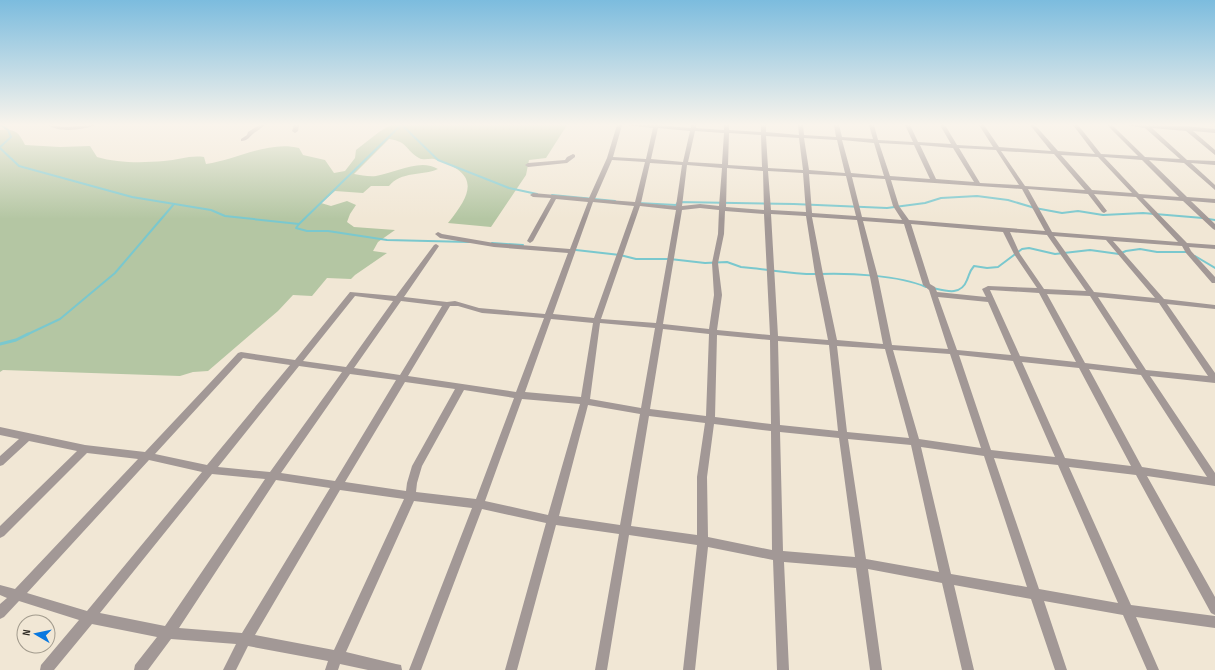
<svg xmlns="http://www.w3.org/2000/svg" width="1215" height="670" font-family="'Sofia Sans Condensed',sans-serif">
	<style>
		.green { fill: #b4c6a3 }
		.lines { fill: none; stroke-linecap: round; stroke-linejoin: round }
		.stream-far1 { stroke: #7ac8ce; stroke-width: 2 }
		.stream { stroke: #7ac8ce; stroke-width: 3 }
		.minor { fill: #a29896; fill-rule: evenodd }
	</style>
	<rect width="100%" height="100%" fill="#f1e7d5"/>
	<path class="green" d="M391,125H567L546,158L529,160L526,175L491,227L448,223C473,192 480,173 434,159C429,158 424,161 419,158C405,150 409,142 389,139L354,174C361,175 369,177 376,176C395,173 420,158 438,169C422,176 401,171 389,186H371L363,193L335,191L321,203L331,206L347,201L356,205L350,214L347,222L354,227L395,230L378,242L373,251L387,253L355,275L351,279L327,278L312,296L293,295L278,311L208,371L193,372L180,376L3,370L0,372V130C15,129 18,131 25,145L60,147L90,146L97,157C117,163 142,163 164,161C178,160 190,155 204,157L206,164C236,160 269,140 299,148L303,155L325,160L334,173L345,171L355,158L356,150L379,132Z"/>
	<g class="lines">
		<g class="stream-far1">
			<path d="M402,125L438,160L509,188L537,194"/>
			<path d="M0,147L11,137L8,130L1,125"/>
			<path d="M0,148L19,166L132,197L211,210L225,216L299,224L401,125"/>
			<path d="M552,195L615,201"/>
			<path d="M638,203L676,205L678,202L794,204L887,208L925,203L941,198L977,196L1008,200L1035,208L1062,213L1078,211L1103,215L1143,213L1203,218"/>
			<path d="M1208,219L1215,220"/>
			<path d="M299,224L296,228L307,231H328L387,240L469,242"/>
			<path d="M492,243L523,245"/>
			<path d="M576,250L620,255L636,259H670L705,263L727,262L741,267L751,268C772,270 798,275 819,274C850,273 898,275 926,287"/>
			<path d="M1195,256L1215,268"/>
			<path d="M933,288C946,291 961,296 967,280C970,273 969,272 974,266L987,268L998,267L1022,249L1029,248L1055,254L1090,250L1119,254L1126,251L1140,249L1157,252H1187"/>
			<path d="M26,335L60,319L115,273L174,204"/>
		</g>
		<path class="stream" d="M0,344L16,340L28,334"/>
		<g class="minor">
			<path d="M48,125L64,127L95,125C84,130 58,133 48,125Z"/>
			<path d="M259,125H265C262,128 258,130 254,133C250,136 248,141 241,141V139L247,135L248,132Z"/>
			<path d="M294,125H299L298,131L295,133L292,131Z"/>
			<path d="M617,125H622L613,157L646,159L653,128L625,125H658L691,128V125H696V128L724,130V125H729V130L761,132V125H766V132L799,135L798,125H803L804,135L836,137L834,125H839L842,137L873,139L869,125H874L878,140L913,142L905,125H910L918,142L951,144L940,125H945L957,145L993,147L979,125H984L999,147L1051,151L1030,125H1035L1058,151L1095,154L1073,125H1078L1101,154L1138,156L1107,125H1112L1145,157L1180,159L1145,128L1124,125L1186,126L1215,129V133L1193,131L1215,150V155L1186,131L1152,128L1187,160L1215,161V165L1191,163L1215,185V190L1184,163L1149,160L1187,197L1215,199V203L1191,201L1215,224V230L1213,229L1183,201L1143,198L1187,243L1215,245V249L1189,247L1191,251L1215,277V283H1212L1186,253L1182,246L1113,241L1164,299L1215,305V309L1167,304L1215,373V383L1150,376L1215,473V486L1147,476L1215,597V615L1211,613L1136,475L1069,467L1131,605L1215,616V628L1136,617L1159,670H1147L1123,615L1044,601L1067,670H1055L1031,599L954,585L974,670H962L942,583L868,569L882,670H870L856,568L784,562L789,670H777L773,560L708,547L695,670H683L697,545L629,535L607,670H595L619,534L556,525L517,670H505L546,523L482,509L421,670H409L472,508L414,501L346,652L396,664L401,665L402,670H368L340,664L338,670H325L328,661L248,646L236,670H223L236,644L171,639L148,670H134L135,665L157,637L92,624L54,670H40L41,665L79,620L19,601L4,617L0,619V604L7,598L0,595V585L15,589L138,459L87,453L4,536L0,538V526L77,451L29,441L3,465L0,466V456L19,439L0,435V427L85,445L145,452L238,353L241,352L295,360L350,292L396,296L434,245L436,244L439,246L404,297L447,302L455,301L479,308L545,314L568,253L494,247L440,238L435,234L438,232L442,234L494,243L570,249L588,202L556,199L533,241L530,243L527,241L551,198L533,197L530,195L533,193L589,198L607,158ZM658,128L690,131L683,162L651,159ZM695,131L724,133L722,164L688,162ZM729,133L761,135L762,167L728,165ZM766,136L799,138L803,170L768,168ZM804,138L837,140L845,173L809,170ZM842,140L874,143L884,176L851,173ZM879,143L914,145L930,179L890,176ZM920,145L953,148L974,182L936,179ZM959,148L996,150L1019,185L980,183ZM1001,151L1054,154L1085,190L1025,186ZM1061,155L1098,157L1132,193L1092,190ZM1104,157L1142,160L1179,197L1139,194ZM612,160L645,162L635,202L595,199ZM650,163L682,165L676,206L641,203ZM687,165L722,168L719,206L700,204L682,206ZM727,168L763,171L764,210L726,207ZM768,171L803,173L806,212L771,210ZM809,174L846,176L856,216L812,213ZM852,177L885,179L893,206L902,220L862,217ZM891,180L1022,189L1045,231L909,220L899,206ZM1028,189L1088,194L1102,212L1104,213L1107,211L1094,194L1136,197L1178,242L1052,232ZM593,202L634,206L594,318L553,314ZM640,206L676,210L656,323L601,319ZM700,208L719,210L718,234L712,263L714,295L709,329L663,324L682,210ZM725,211L764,214L770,335L717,330L722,295L718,263L724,234ZM771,214L806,216L815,274L828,340L778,336ZM812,217L857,220L870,277L883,344L837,340L823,274ZM863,221L904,224L923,285L929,290L948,349L892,345L878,277ZM911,224L1003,232L1014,254L1037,288L988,286L982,289L986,297L937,292L935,287L930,284ZM1010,232L1047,235L1086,291L1044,289L1020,254ZM1054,236L1106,240L1155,298L1094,292ZM990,290L1039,293L1076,362L1020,356ZM1047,294L1090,296L1137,369L1085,363ZM355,296L393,301L346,367L303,361ZM938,297L988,302L1011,355L957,350ZM1098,297L1159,303L1208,376L1146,370ZM401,301L442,306L400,375L354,368ZM450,306H458L482,313L544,318L516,392L408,376ZM551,319L593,323L581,397L525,392ZM600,323L655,328L641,408L590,399ZM663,329L709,334L706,416L650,409ZM717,335L770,340L771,424L715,417ZM778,341L829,345L838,431L780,425ZM837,346L885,349L909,438L847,432ZM893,350L950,354L981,448L919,439ZM959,355L1013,361L1055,457L991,450ZM243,358L290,365L207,465L155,454ZM1022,362L1079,368L1131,466L1065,458ZM299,366L342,372L270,472L218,467ZM1089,369L1141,375L1207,477L1142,467ZM350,374L396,380L335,481L281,473ZM405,382L455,389L412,466L407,483L406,491L345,482ZM464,390L514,398L476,499L416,492L417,483L422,466ZM522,399L580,404L548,515L485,501ZM588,405L640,414L620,525L559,516ZM649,416L705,423L697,477V535L631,526ZM714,424L771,431L772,550L708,537L707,477ZM780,432L839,438L855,557L783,551ZM848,439L911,445L939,572L866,559ZM921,447L984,456L1027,587L951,574ZM994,458L1058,465L1118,603L1039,589ZM149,460L202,472L87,611L27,593ZM212,474L265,479L165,626L100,613ZM276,480L330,488L242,633L179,628ZM340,490L404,499L334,650L255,635Z"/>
			<path d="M573,154L575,155V157L567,163L528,167L525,165L528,163L565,160L567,157Z"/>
		</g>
	</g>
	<linearGradient id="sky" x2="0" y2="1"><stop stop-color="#7cbcde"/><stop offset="0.57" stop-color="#f9f4ec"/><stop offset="1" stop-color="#f9f4ec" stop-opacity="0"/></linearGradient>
	<rect width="1215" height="219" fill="url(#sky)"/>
	<g transform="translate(36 634) rotate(279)"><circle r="19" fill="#f1e7d5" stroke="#a29b8d"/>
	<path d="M0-3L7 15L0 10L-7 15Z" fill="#0878e0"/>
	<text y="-6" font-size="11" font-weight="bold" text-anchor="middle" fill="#2c2922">N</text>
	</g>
</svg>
